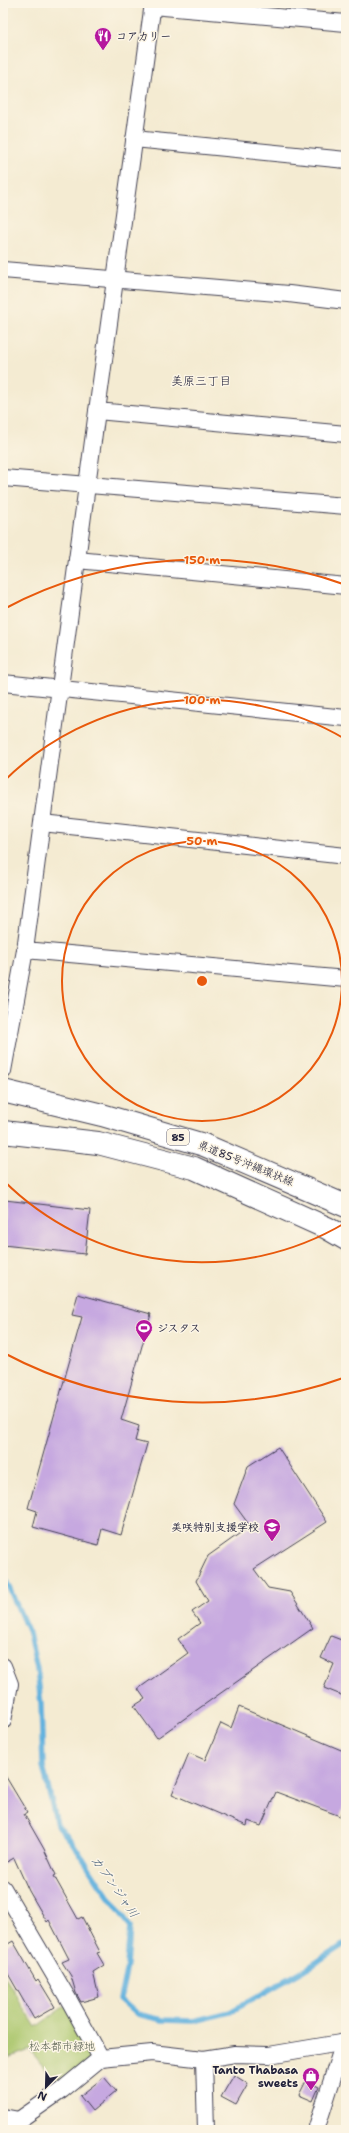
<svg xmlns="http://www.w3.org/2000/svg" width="349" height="2133" font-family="'Shantell Sans','Klee One',sans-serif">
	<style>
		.green { fill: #aac66c; stroke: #667454 }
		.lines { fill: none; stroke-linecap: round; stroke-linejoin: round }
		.stream { stroke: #64b2de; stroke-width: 5.5 }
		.building { fill: #c6a8e0 }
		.street-casing { stroke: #424052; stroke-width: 18 }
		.primary-casing { stroke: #424052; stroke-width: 24 }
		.street { stroke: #fff; stroke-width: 16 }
		.primary { stroke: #fff; stroke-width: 22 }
		.ring { fill: none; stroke: #e8590c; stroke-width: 2 }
		.labels { text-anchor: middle; stroke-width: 3; stroke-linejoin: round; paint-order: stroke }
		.shield { fill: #fcf5e5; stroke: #63616e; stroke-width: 1 }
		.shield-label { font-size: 10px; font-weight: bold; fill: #22223b }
		.poi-label { font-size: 11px; font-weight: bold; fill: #22223b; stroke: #fcf5e5; text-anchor: start }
		.street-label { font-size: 11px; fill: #22223b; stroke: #fcf5e5 }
		.park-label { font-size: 11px; fill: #525b4c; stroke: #fcf5e5 }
		.neighbourhood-label { font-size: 12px; fill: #22223b; stroke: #fcf5e5 }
		.water-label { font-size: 12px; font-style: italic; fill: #395474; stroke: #fcf5e5 }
		.centre { fill: #e8590c; stroke: #fcf5e5; stroke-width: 2 }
		.ring-label { font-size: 12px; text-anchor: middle; font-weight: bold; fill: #e8590c; stroke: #fcf5e5; stroke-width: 3; stroke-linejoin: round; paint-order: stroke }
	</style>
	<rect width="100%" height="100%" fill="#fcf5e5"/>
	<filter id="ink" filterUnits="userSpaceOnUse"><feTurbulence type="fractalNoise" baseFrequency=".025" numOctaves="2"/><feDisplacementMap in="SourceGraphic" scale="8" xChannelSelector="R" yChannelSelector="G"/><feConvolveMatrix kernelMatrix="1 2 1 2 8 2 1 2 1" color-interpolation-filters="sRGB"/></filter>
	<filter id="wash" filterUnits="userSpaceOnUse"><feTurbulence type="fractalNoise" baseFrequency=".012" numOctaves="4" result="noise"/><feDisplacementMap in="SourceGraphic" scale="16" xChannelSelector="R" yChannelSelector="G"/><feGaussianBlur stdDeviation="0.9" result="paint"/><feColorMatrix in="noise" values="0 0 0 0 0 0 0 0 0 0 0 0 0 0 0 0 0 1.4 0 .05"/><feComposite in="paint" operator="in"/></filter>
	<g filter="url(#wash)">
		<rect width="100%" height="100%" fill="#f4ebd2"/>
		<path class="green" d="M3,1974L36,2027L70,2002L101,2058L62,2090L30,2050L3,2060Z"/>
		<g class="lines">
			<path class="stream" d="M3,1574L29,1633L37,1669L41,1704L43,1766L57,1825L72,1842L101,1886L130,1926L127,1966L120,1999L137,2014L163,2020L193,2021L230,2012L306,1969L346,1943"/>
		</g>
		<g id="blocks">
			<g class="building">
				<path d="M5,1200L90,1210L85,1254L3,1245Z"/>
				<path d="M78,1294L151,1314L121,1420L139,1426L135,1441L147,1444L121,1535L102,1529L98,1545L33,1527L37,1511L28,1508L82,1317L72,1315Z"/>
				<path d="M278,1447L327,1522L254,1569L268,1588L290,1592L313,1628L157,1738L134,1706L145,1699L138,1689L188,1653L178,1639L200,1623L192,1612L208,1601L196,1581L208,1556L250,1526L234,1504L248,1466Z"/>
				<path d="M331,1636L344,1641L346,1636V1697L324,1688L334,1664L321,1658Z"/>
				<path d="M239,1707L346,1752V1801L340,1816L276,1792L261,1826L248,1821L247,1826L172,1794L189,1753L205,1760L221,1723L231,1728Z"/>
				<path d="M3,1772L27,1812L24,1814L44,1849L56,1875L54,1876L78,1919L82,1917L100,1952L97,1953L104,1965L93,1972L99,1997L81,2002L76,1993L71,1976L62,1962L69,1959L49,1920L47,1922L29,1891L14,1858L3,1864Z"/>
				<path d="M13,1941L36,1981L38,1979L55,2007L34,2019L3,1965V1947Z"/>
				<path d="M234,2075L248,2084L236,2105L221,2097Z"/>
				<path d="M104,2077L116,2091L92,2111L80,2096Z"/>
				<path d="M306,2081L319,2087L313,2101L299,2095Z"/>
			</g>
		</g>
	</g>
	<g filter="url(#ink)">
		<use href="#blocks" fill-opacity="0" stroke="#424052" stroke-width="1"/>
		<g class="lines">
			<defs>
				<g id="street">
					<path d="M153,3L97,411L346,434"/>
					<path d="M152,6L346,23"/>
					<path d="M134,139L346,160"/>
					<path d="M3,270L289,294L346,301"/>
					<path d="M3,478L346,506"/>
					<path d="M77,560L97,411"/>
					<path d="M346,586L77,560L25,950L346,979"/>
					<path d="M3,683L346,718"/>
					<path d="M42,823L346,856"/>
					<path d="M3,1071L25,950"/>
					<path d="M3,1666L10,1684L3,1721"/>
					<path d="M3,1888L70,2002L101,2058"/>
					<path d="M204,2059L206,2130"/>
					<path d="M3,2117L19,2120"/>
					<path d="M12,2130L19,2120L62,2090L101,2058L152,2053L204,2059L235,2054L269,2055L346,2042"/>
					<path d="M316,2130L344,2042"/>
				</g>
				<g id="primary">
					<path d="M3,1091L102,1115L204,1145L346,1206"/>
					<path d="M3,1132L98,1143L194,1168L327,1228L346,1239"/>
				</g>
			</defs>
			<use href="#street" class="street-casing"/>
			<use href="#primary" class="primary-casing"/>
			<use href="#street" class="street"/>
			<use href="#primary" class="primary"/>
		</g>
	</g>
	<g class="ring">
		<circle cx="202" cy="981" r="140"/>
		<path d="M345 1223A281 281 0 0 1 3 1180M3 782A281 281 0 0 1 345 739"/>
		<path d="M346 1377A421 421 0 0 1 4 1353M4 609A421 421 0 0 1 346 585"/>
	</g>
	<defs>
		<symbol id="restaurant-pin" viewBox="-11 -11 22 30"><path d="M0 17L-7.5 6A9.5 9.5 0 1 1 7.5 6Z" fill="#b5179e" stroke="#fcf5e5"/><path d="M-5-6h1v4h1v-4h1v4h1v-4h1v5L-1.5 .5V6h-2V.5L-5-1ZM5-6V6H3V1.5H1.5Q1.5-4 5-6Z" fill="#fff"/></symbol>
		<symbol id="stadium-pin" viewBox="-11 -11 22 30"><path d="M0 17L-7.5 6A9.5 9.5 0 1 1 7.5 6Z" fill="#b5179e" stroke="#fcf5e5"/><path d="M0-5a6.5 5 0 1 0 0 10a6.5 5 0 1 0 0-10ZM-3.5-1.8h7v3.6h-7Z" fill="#fff"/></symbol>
		<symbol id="school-pin" viewBox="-11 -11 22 30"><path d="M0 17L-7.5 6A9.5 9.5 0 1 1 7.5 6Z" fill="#b5179e" stroke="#fcf5e5"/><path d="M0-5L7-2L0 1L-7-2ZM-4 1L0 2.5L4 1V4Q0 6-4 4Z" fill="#fff"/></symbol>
		<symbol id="shop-pin" viewBox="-11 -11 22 30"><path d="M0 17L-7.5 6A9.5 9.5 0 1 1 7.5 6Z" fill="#b5179e" stroke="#fcf5e5"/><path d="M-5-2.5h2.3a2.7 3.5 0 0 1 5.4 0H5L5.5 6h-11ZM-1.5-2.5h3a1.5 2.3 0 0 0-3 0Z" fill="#fff"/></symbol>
	</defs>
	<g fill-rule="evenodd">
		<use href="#restaurant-pin" x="93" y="26" width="20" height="27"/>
		<use href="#stadium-pin" x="134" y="1318" width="20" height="27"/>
		<use href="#school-pin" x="262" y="1517" width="20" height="27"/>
		<use href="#shop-pin" x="301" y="2066" width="20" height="27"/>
	</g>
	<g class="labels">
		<rect class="shield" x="167" y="1129" width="22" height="16" rx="3"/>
		<g class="shield-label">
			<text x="178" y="1141">85</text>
		</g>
		<g class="poi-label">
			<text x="116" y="40">コアカリー</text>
			<text x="157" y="1332">ジスタス</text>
			<text x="259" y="1531" text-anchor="end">美咲特別支援学校</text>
			<text x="298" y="2074" text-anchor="end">Tanto Thabasa<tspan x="298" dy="13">sweets</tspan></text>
		</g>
		<g class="street-label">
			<text transform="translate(246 1163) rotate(22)" y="4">県道85号沖縄環状線</text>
		</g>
		<g class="park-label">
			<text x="62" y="2050">松本都市緑地</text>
		</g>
		<g class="neighbourhood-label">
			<text x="201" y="385">美原三丁目</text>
		</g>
		<g class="water-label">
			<text transform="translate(115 1887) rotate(55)" y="4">カブンジャ川</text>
		</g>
	</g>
	<circle cx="202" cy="981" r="6" class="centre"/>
	<g class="ring-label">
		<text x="202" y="564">150 m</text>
		<text x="202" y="704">100 m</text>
		<text x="202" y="845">50 m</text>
	</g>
	<rect width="349" height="2133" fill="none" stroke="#fcf5e5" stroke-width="16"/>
	<g transform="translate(46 2087) rotate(203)" stroke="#fcf5e5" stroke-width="3" paint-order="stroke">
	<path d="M0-3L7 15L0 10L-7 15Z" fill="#22223b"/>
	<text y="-6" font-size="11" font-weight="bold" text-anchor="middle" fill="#22223b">N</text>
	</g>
</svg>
